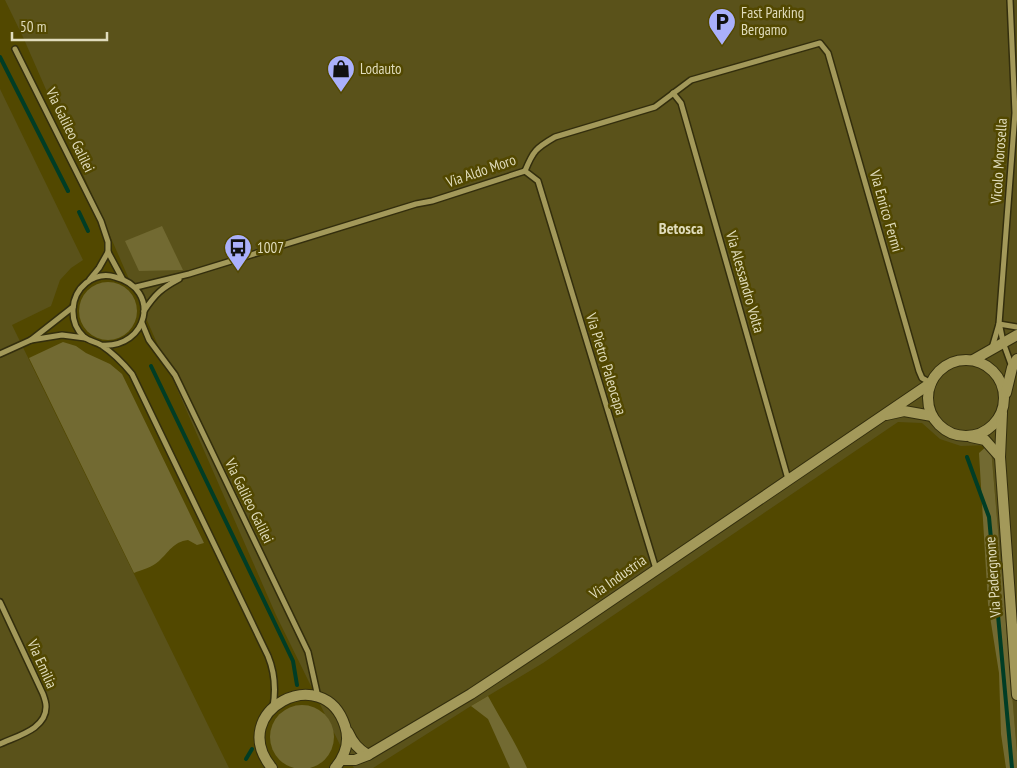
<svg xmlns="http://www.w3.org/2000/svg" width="1017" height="768" font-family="'PT Sans Narrow',sans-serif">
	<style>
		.built { fill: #5a521a }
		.green { fill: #726a32 }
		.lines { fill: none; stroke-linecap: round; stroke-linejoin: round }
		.stream { stroke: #003d25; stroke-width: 4 }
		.street-casing { stroke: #332e0d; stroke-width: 8 }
		.secondary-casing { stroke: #332e0d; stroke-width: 12 }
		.street { stroke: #a3995a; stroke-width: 5 }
		.secondary { stroke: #a3995a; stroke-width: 10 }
		.labels { text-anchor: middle; stroke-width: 5; stroke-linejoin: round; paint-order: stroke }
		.poi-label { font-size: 15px; fill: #e0dcbc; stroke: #524800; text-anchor: start }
		.street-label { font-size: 15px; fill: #e0dcbc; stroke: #524800 }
		.neighbourhood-label { font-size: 16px; font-weight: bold; fill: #e0dcbc; stroke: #524800 }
	</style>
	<rect width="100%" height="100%" fill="#524800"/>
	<g class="built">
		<path d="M5,0H1017V752L991,448L988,445L961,446L940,439L922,423L898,422L543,663L471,706L373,768H354L346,757L276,615L23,37Z"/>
		<path d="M0,89L83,260L71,268L60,280L51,306L12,325L229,768H0Z"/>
	</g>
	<g class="green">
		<path d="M162,226L183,270L139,271L125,241Z"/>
		<circle cx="108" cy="311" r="29"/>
		<path d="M63,342L76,346L86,353L110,364L122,374L204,543L197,545L188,540C173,542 169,552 159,561C153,567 141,570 134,573L29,358Z"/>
		<path d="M988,445L991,448L1017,752V768H1006L1001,734L999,673L988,604L979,453Z"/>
		<path d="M488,696C501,720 516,743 527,768H510L488,719L471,706Z"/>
		<circle cx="302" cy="737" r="32"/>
	</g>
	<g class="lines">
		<g class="stream">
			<path d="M0,57L68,191"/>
			<path d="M79,212L88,231"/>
			<path d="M151,366L293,661L297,685"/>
			<path d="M967,457L989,517L1012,768"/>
			<path d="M246,759L252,749"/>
		</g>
		<defs>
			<g id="street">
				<path d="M15,49L101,221L108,242V252L122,278"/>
				<path d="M673,93L681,103L788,479"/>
				<path d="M525,171C533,151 536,148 555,137L655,107L691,80L820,43L828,53L919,371L922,378L931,383"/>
				<path d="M525,171L538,181L656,569"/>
				<path d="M90,279L99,268L108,252"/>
				<path d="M136,287L189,274L416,204L432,201L525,171"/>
				<path d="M144,311C155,294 162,288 179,279"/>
				<path d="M142,323L149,340L175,375L308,652L318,697"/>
				<path d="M999,324L1017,327"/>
				<path d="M1000,327L1003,342L1012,367"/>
				<path d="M31,340L62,335L85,338"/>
				<path d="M101,345C148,349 162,289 115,277C105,274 95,276 86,283C70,296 68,322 84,337C89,341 96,342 101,345C113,353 123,363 132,374L268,656C275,673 276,689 273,707"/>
				<path d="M992,348L999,324L1015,113L1010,0"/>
				<path d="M0,354L31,340L73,307"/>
				<path d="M0,602L43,694C44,697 46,702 46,706C47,729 17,736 0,744"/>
			</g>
			<g id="secondary">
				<circle cx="966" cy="398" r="38"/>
				<path d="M973,360L1017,335"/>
				<path d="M1006,393L1012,368L1017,359"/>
				<path d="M1002,413L1000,457L1017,695"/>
				<path d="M886,415L904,411L932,416"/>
				<path d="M971,437L985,440L1000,457"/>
				<path d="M348,732C353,743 358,749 368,755"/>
				<path d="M342,760H355L368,755L471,694L572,627L931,383"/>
				<path d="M272,768C225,711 324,660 345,726C350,741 345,756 335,768"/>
			</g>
		</defs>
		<use href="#street" class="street-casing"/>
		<use href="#secondary" class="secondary-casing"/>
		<use href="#street" class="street"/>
		<use href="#secondary" class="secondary"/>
	</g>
	<defs>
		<symbol id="parking-pin" viewBox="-11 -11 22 30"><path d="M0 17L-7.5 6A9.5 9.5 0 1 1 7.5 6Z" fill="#aab0fb" stroke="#524800"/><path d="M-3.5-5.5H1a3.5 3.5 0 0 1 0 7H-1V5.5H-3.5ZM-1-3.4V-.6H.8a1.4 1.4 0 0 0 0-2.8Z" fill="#111"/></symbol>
		<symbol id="shop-pin" viewBox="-11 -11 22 30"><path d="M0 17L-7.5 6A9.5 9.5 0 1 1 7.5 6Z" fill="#aab0fb" stroke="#524800"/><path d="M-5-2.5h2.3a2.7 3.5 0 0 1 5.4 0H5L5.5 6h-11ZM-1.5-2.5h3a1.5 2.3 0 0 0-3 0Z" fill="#111"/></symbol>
		<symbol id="bus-pin" viewBox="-11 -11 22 30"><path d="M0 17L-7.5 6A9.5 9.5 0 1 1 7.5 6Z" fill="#aab0fb" stroke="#524800"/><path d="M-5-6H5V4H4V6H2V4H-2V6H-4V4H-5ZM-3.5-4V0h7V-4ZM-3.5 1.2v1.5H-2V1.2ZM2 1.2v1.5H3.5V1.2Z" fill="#111"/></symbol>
	</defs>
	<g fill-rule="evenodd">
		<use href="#parking-pin" x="706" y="6" width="32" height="43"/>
		<use href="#shop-pin" x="325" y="53" width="32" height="43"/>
		<use href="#bus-pin" x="222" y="232" width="32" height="43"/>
	</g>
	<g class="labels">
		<g class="poi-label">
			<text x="741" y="18">Fast Parking<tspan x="741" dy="17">Bergamo</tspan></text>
			<text x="360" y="74">Lodauto</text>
			<text x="257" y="253">1007</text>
		</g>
		<g class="street-label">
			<text transform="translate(70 130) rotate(64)" y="5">Via Galileo Galilei</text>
			<text transform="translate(999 161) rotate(-86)" y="5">Vicolo Morosella</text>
			<text transform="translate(481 171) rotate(-19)" y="5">Via Aldo Moro</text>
			<text transform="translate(886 211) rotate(74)" y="5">Via Enrico Fermi</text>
			<text transform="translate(745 282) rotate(74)" y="5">Via Alessandro Volta</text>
			<text transform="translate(606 364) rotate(73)" y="5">Via Pietro Paleocapa</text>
			<text transform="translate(249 501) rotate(64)" y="5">Via Galileo Galilei</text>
			<text transform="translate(618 577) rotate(-35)" y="5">Via Industria</text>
			<text transform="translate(993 577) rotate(-94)" y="5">Via Padergnone</text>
			<text transform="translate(42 664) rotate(66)" y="5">Via Emilia</text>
		</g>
		<g class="neighbourhood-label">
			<text x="681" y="234">Betosca</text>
		</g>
	</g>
	<path d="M12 32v8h95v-8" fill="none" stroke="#e0dcbc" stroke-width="2.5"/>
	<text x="20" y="32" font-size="15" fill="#e0dcbc" stroke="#524800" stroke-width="4" paint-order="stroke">50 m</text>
</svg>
